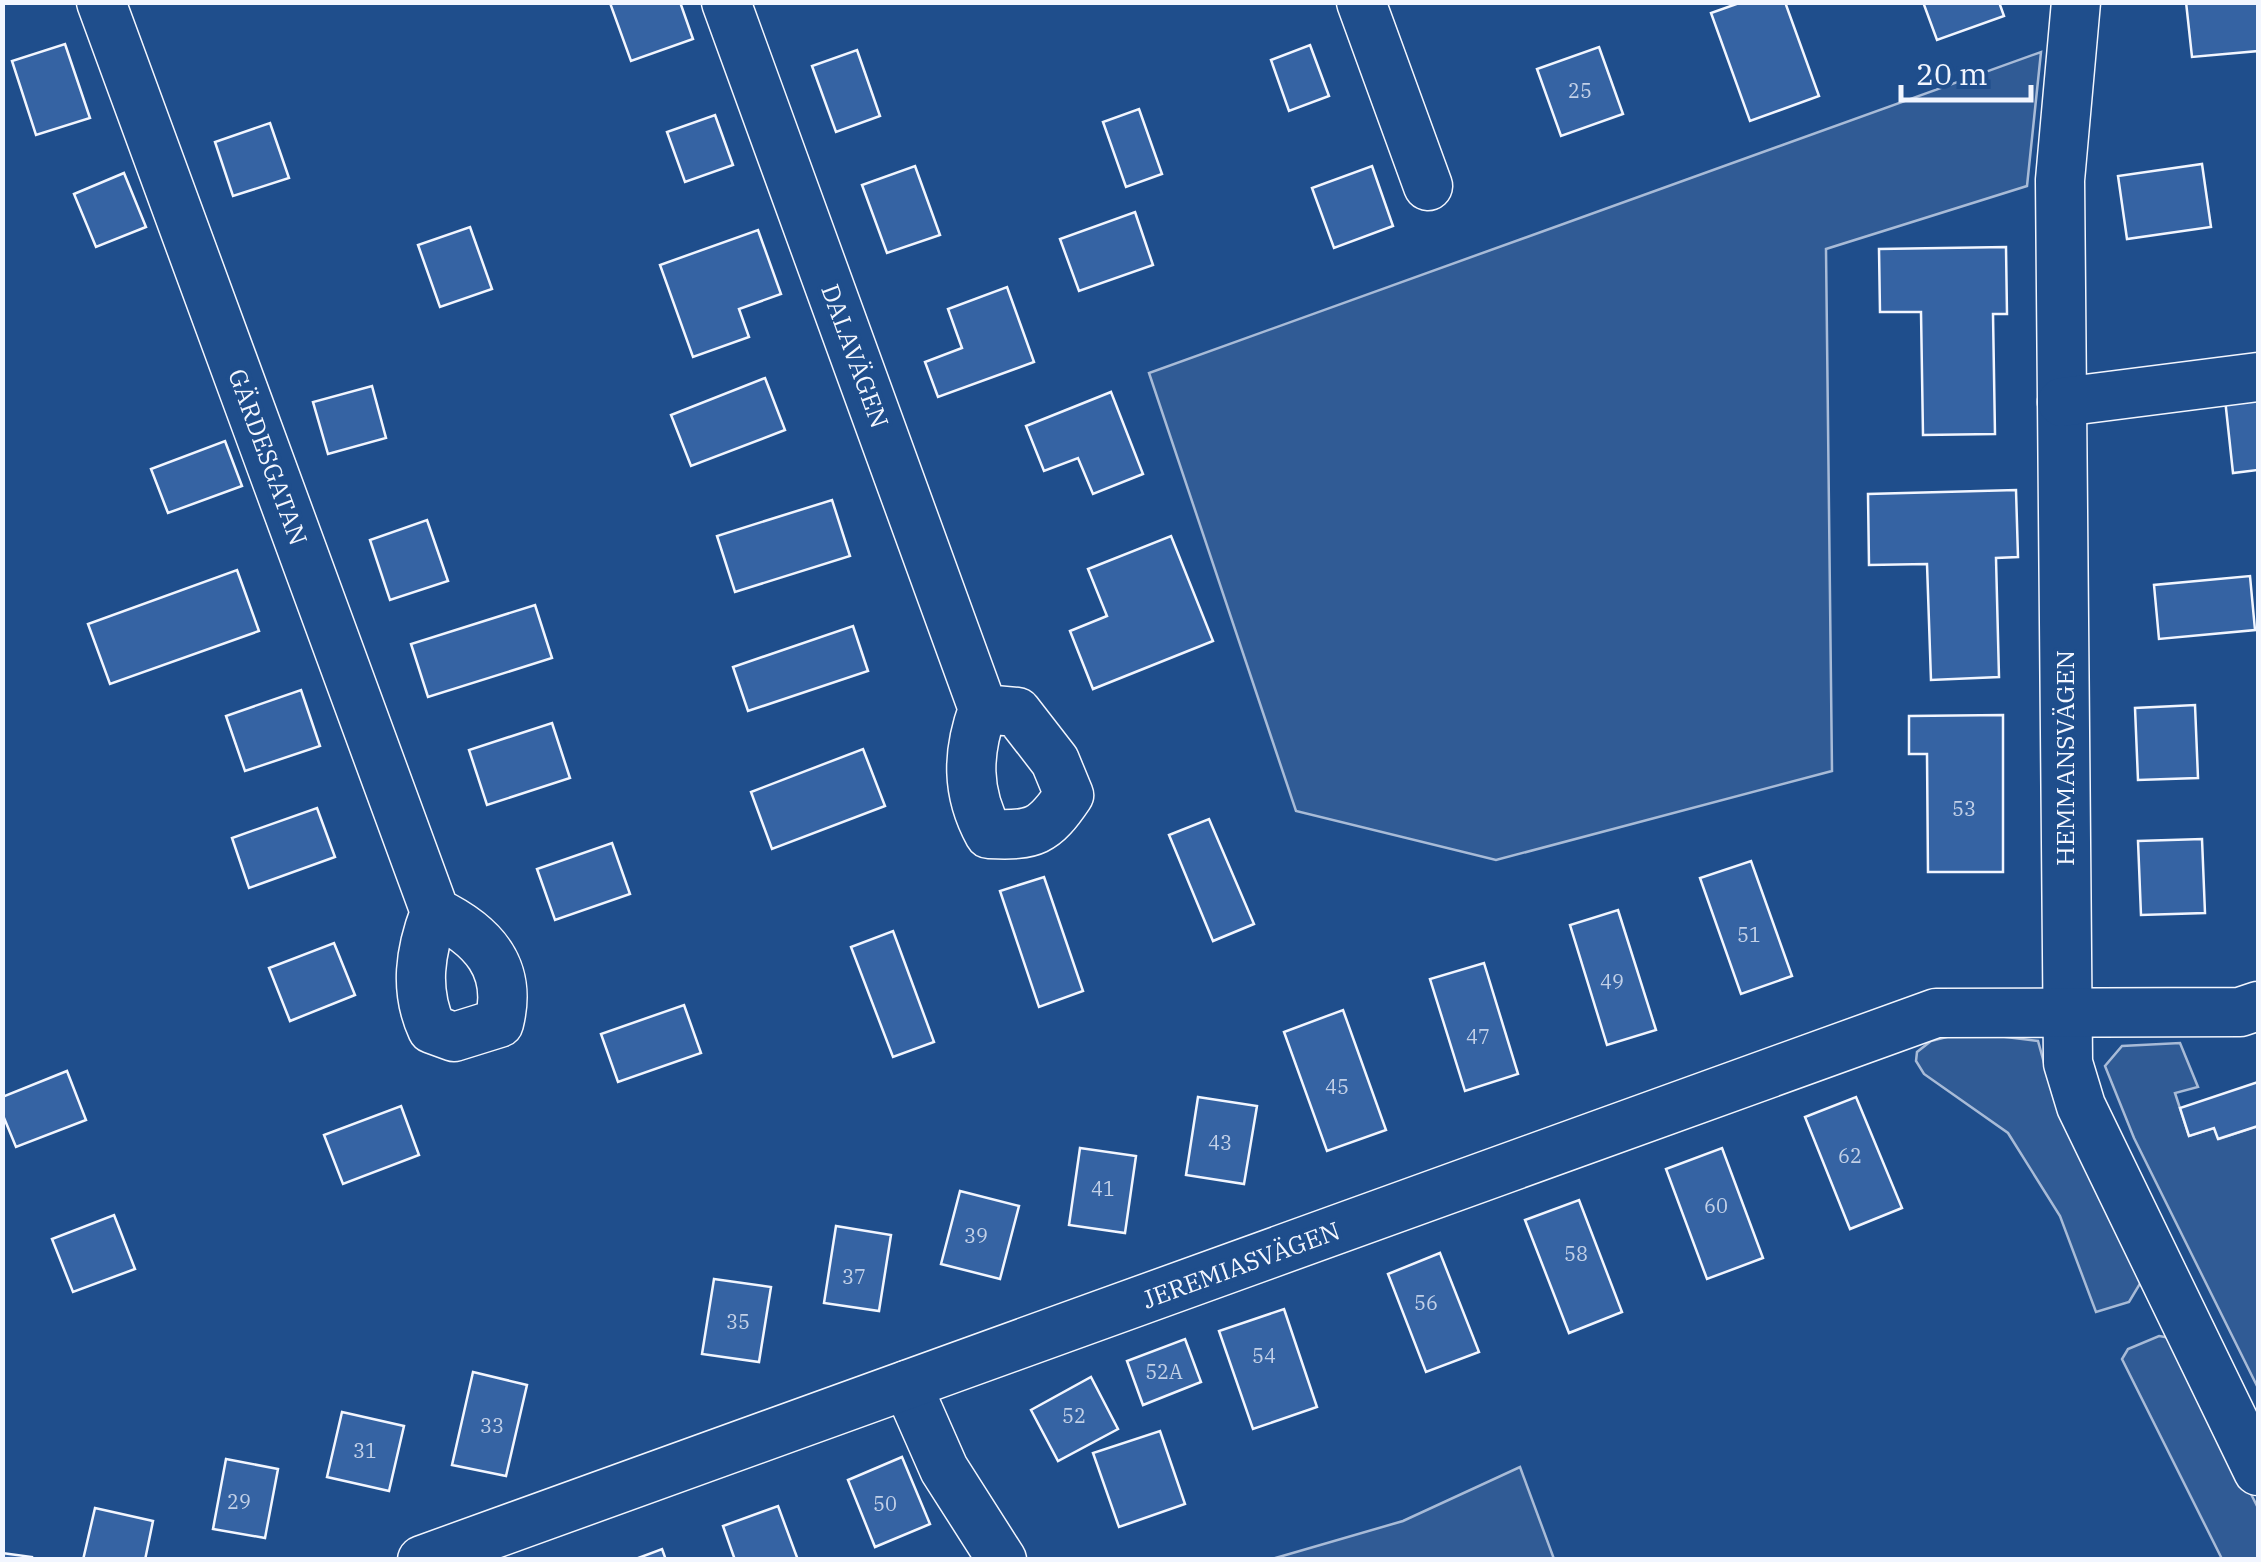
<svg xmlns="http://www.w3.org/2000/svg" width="2261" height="1562" font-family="'IBM Plex Serif',serif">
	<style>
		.built { fill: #305b95; stroke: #a8bbd7; stroke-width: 2.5 }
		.building { fill: #3563a3; stroke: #f2f6ff; stroke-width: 2.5 }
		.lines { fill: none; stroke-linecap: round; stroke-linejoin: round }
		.minor-casing { stroke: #f2f6ff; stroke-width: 51 }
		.minor { stroke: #1f4e8c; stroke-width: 48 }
		.labels { text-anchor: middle; stroke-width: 8; stroke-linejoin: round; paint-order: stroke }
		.number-label { font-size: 20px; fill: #c3d1e8 }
		.street-label { font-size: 25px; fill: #f2f6ff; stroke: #1f4e8c }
	</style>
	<rect width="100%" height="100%" fill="#1f4e8c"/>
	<g class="built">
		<path d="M2041,52L2027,186L1826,249L1832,771L1496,860L1296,811L1149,373Z"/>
		<path d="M1966,1032L2038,1041L2054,1099L2141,1282L2129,1302L2096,1312L2060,1216L2008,1133L1924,1074L1916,1061L1917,1052L1931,1041Z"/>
		<path d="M2180,1043L2198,1087L2175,1093L2189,1136L2214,1128L2219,1139L2258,1126V1388L2134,1138L2105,1066L2122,1046Z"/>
		<path d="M2159,1336L2171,1338L2178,1348L2258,1508V1559H2222L2122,1359L2128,1349Z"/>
		<path d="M1520,1467L1554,1559H1272L1403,1521Z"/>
	</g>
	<g class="building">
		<path d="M680,2L693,39L631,61L610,3Z"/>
		<path d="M1742,2H1785L1819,96L1750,121L1711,13Z"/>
		<path d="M1923,2H1999L2004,16L1937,40Z"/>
		<path d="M2186,2H2258V51L2192,57Z"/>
		<path d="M65,44L90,118L36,135L12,61Z"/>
		<path d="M1310,45L1329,96L1289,111L1271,60Z"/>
		<path d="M1599,47L1623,114L1561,136L1537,69Z"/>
		<path d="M857,50L880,116L836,132L812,66Z"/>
		<path d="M1139,109L1162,174L1126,187L1103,122Z"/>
		<path d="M715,115L733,165L685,182L667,132Z"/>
		<path d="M270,123L289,178L233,196L215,142Z"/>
		<path d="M2202,164L2211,227L2127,239L2118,176Z"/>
		<path d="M915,166L940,235L887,253L862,185Z"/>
		<path d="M1372,166L1393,226L1334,248L1312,188Z"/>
		<path d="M124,173L146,227L96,247L74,194Z"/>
		<path d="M1135,212L1153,265L1079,291L1060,239Z"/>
		<path d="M470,227L492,289L440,307L418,245Z"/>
		<path d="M758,230L781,294L739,309L749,337L693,357L660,265Z"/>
		<path d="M2006,247L2007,314H1993L1995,434L1923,435L1921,312H1880L1879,249Z"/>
		<path d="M1007,287L1034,362L938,397L925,362L962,348L948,309Z"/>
		<path d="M765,378L785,430L691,466L671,415Z"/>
		<path d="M372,386L386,438L328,454L313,402Z"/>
		<path d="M1111,392L1143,474L1093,494L1078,458L1044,471L1026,426Z"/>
		<path d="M2258,395V470L2233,473L2225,399Z"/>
		<path d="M225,441L242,486L168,513L151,469Z"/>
		<path d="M2016,490L2018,557L1996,558L1999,677L1931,680L1927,564L1869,565L1868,494Z"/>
		<path d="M832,500L850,556L735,592L717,536Z"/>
		<path d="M427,520L448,581L390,600L370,540Z"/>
		<path d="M1171,536L1213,641L1093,689L1070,631L1107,616L1088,569Z"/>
		<path d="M237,570L259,631L110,684L88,624Z"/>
		<path d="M2250,576L2255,630L2159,639L2154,585Z"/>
		<path d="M535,605L552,658L428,697L411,644Z"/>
		<path d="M853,626L868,671L748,711L733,667Z"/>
		<path d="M301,690L320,746L245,771L226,716Z"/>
		<path d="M2195,705L2198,778L2138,780L2135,708Z"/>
		<path d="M2003,715V872H1928L1927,754H1909V716Z"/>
		<path d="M552,723L570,778L487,805L469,750Z"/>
		<path d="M863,749L885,806L772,849L751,792Z"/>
		<path d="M317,808L335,857L249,888L232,838Z"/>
		<path d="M1209,819L1254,924L1213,941L1169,835Z"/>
		<path d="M2202,839L2205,913L2141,915L2138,841Z"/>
		<path d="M612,843L630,894L555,920L537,869Z"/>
		<path d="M1751,861L1792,976L1741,994L1700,878Z"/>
		<path d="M1044,877L1083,991L1039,1007L1000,891Z"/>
		<path d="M1618,910L1656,1030L1607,1045L1570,925Z"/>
		<path d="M893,931L934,1042L893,1057L851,947Z"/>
		<path d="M334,943L355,995L290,1021L269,968Z"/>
		<path d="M1484,963L1518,1074L1465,1091L1430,979Z"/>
		<path d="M684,1005L701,1053L618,1082L601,1034Z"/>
		<path d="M1343,1010L1386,1130L1327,1151L1284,1032Z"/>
		<path d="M67,1071L86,1120L16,1147L2,1113V1097Z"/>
		<path d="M2258,1082V1126L2218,1139L2214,1128L2189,1136L2180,1108Z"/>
		<path d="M1198,1097L1257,1106L1244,1184L1186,1175Z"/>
		<path d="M1856,1097L1902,1208L1850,1229L1805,1117Z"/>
		<path d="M401,1106L419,1155L343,1184L324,1135Z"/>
		<path d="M1080,1148L1136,1156L1125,1233L1069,1225Z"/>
		<path d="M1722,1148L1763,1258L1707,1279L1666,1169Z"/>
		<path d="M960,1191L1019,1206L1000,1279L941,1264Z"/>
		<path d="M1579,1200L1622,1312L1569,1333L1525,1220Z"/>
		<path d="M114,1215L135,1269L73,1292L52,1239Z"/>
		<path d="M836,1226L891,1235L879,1311L824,1303Z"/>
		<path d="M1440,1253L1479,1352L1426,1372L1388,1274Z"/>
		<path d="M714,1279L771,1287L759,1362L702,1354Z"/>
		<path d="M1284,1309L1317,1407L1253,1429L1219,1331Z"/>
		<path d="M1185,1339L1201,1382L1143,1405L1127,1361Z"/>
		<path d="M473,1372L527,1385L506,1476L452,1465Z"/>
		<path d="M1091,1377L1118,1429L1058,1461L1031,1410Z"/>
		<path d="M342,1412L404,1426L389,1491L327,1477Z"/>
		<path d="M1160,1431L1185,1504L1119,1527L1093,1453Z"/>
		<path d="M902,1457L930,1524L875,1547L848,1480Z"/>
		<path d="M226,1459L278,1469L265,1538L213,1529Z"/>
		<path d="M778,1506L798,1560H735L723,1526Z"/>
		<path d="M95,1508L153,1521L145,1560H83Z"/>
		<path d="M662,1549L666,1560H633Z"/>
		<path d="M2,1553L32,1557V1560H2Z"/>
	</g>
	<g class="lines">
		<defs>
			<g id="minor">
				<path d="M101,2L435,912C420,951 414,990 432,1029L454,1037L499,1023C513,968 483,935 435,912"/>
				<path d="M726,2L983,709C967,753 966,792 989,834C1034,836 1044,832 1069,795L1055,761L1017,712L983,709"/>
				<path d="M1361,2L1428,186"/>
				<path d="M2076,2L2060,180L2068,1063L2081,1106L2258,1471"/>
				<path d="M2062,402L2258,377"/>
				<path d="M907,1385L944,1469L1002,1560"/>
				<path d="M422,1560L1936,1013L2240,1012L2258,1006"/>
			</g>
		</defs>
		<use href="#minor" class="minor-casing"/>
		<use href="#minor" class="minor"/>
	</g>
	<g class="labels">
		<g class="number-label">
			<text x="1580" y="98">25</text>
			<text x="1964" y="816">53</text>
			<text x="1749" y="942">51</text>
			<text x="1612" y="989">49</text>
			<text x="1478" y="1044">47</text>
			<text x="1337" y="1094">45</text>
			<text x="1220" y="1150">43</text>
			<text x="1850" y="1163">62</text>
			<text x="1103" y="1196">41</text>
			<text x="1716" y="1213">60</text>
			<text x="976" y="1243">39</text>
			<text x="1576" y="1261">58</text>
			<text x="854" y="1284">37</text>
			<text x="1426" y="1310">56</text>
			<text x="738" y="1329">35</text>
			<text x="1264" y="1363">54</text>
			<text x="1164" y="1379">52A</text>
			<text x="1074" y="1423">52</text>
			<text x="492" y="1433">33</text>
			<text x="365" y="1458">31</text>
			<text x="239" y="1509">29</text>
			<text x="885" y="1511">50</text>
		</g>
		<g class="street-label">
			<text transform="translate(855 356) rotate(70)" y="9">DALAVÄGEN</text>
			<text transform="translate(268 457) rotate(70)" y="9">GÄRDESGATAN</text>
			<text transform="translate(2065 758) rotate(-90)" y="9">HEMMANSVÄGEN</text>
			<text transform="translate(1241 1265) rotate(-20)" y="9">JEREMIASVÄGEN</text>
		</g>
	</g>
	<rect width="2261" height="1562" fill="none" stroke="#f2f6ff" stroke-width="10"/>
	<path d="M1901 85v15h130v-15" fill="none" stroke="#f2f6ff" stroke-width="5"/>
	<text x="1916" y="85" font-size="30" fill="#f2f6ff" stroke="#1f4e8c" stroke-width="8" paint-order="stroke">20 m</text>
</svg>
